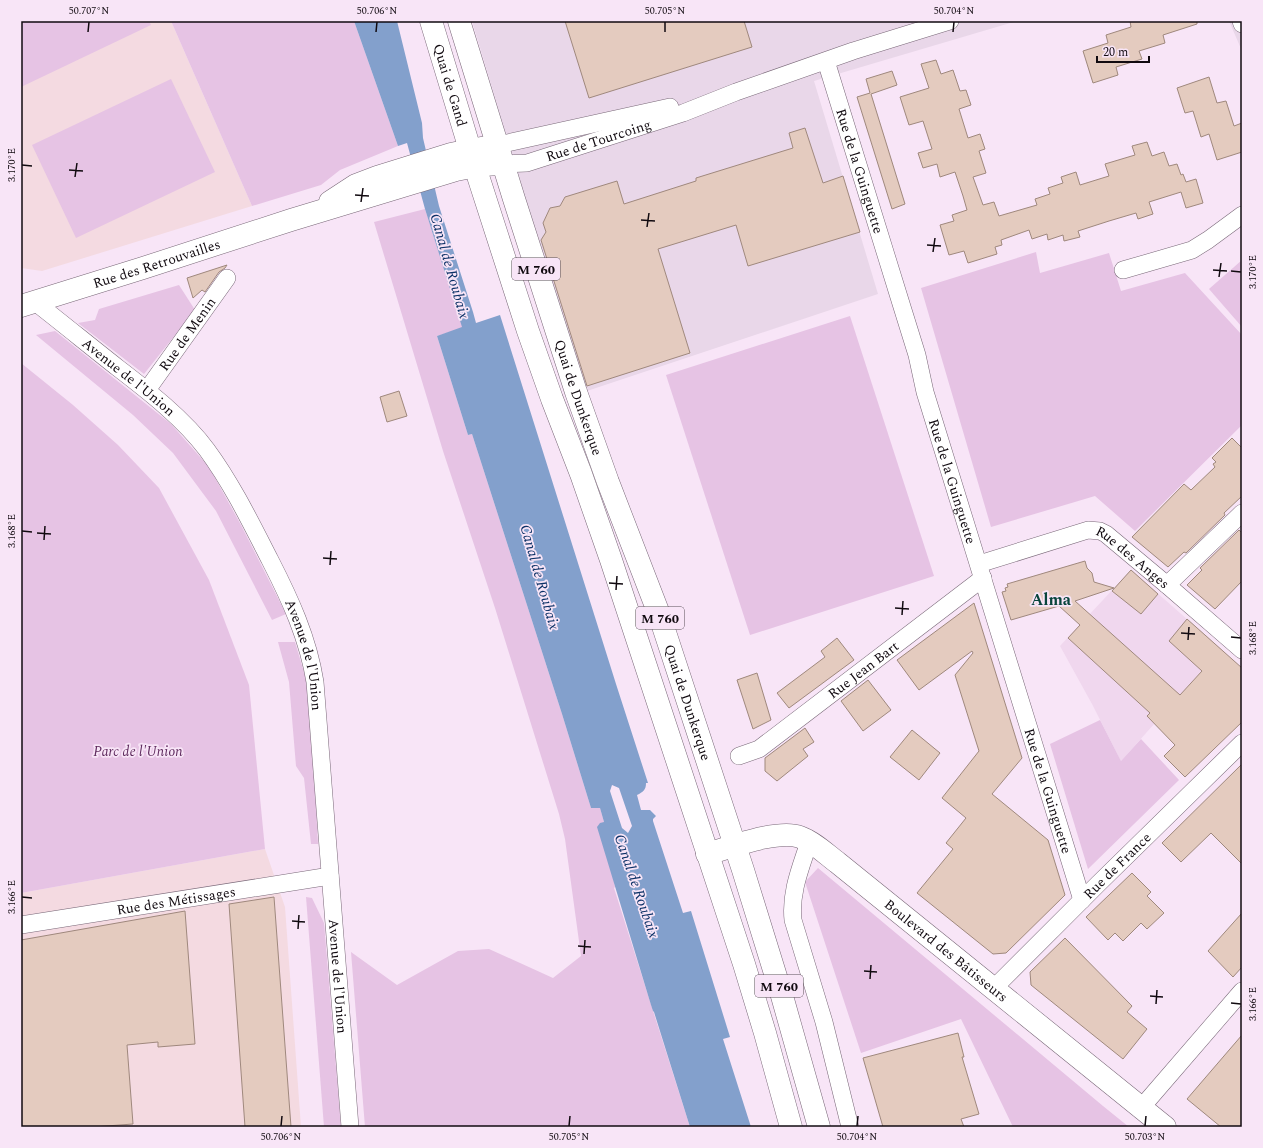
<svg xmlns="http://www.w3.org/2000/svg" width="1263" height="1148" font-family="Spectral,serif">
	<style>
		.commercial { fill: #f4dae1 }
		.industrial { fill: #e9d7e9 }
		.built { fill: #f0d7ee }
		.green { fill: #e6c3e4 }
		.water { fill: #83a0cc; fill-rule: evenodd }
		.building { fill: #e4cbbf; stroke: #9f887d }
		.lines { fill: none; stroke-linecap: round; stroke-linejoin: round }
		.street-casing { stroke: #796878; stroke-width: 18 }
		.secondary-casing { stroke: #796878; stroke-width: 23 }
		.primary-casing { stroke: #796878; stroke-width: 23 }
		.street { stroke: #fff; stroke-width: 17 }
		.secondary { stroke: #fff; stroke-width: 22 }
		.primary { stroke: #fff; stroke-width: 22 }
		.ticks { fill: none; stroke: #110a10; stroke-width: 1.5 }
		.labels { text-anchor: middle; stroke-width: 3.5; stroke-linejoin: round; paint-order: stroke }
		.shield { fill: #f8e5f7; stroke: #564c55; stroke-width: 1 }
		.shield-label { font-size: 13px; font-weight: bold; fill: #110a10 }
		.street-label { font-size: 14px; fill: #110a10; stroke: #f8e5f7 }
		.park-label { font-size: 14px; font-style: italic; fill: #5f2b5e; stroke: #f8e5f7 }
		.water-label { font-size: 15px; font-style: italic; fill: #0c3166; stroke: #f8e5f7 }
		.quarter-label { font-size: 16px; font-weight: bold; fill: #08453c; stroke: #f8e5f7 }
		.neatline { fill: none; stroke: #110a10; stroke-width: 1.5 }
		.ticks-label { font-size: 10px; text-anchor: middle; fill: #110a10 }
	</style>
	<rect width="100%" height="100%" fill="#f8e5f7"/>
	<g class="commercial">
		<path d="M21,21H171L252,206L42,271L21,268Z"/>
		<path d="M265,849L285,907L301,1127H21V893Z"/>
	</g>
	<g class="industrial">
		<path d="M472,21H1017L814,81L878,294L584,392Z"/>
		<path d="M1229,21H1242V51Z"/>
	</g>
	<path class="built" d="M1131,570L1221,649L1121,761L1092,704L1060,646Z"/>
	<g class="green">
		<path d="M21,21H149L151,25L21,87Z"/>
		<path d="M171,21H354L398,146L340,170L321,185L252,206Z"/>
		<path d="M171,79L215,172L76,238L32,145Z"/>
		<path d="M425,209L463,328L437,336L468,435L472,434L562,714L591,808H600L604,822L615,887L614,888L690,1127H365L351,952L397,985L458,951L489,949L553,978L581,956L565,839L559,814L495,608L443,451L374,222Z"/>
		<path d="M1036,252L1040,273L1109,253L1121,291L1185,273L1242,335V425L1135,531L1095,496L991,527L921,288Z"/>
		<path d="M1242,260V327L1209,289Z"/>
		<path d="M179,285L195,310L144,374L78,323L95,320L99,309Z"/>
		<path d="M850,316L934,576L750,635L666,375Z"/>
		<path d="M55,331L171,424L209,467L241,525L286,614L272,620L216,511L173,453L133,415L36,335Z"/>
		<path d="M21,363L73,405L118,445L159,488L209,580L249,685L265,849L21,893Z"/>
		<path d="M278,642H295L306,679L312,725L318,844H311L304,778L296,766L289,682Z"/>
		<path d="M1100,720L1121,761L1141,739L1179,780L1088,869L1050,744Z"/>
		<path d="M818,868L1103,1106L1129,1127H1013L961,1019L861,1053L805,882Z"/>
		<path d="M306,897L312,898L324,923L341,1127H324Z"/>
	</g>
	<path class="water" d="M354,21H397L422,123L423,138L439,206L473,312L476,323L500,315L616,684L648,783H646C646,790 643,792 637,795L641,810H650L656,816L653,819V821L683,913L691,911L730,1037L723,1039L751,1127H690L654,1012L653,1011L651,1005L597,827L600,823L604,822L600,808H591L562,714L472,434L468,435L437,336L462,327L425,209L407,143L398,146ZM612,785L619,788L632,826L628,833L622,828L610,791Z"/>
	<g class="building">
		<path d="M565,21H744L752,47L589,98Z"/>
		<path d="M1130,21H1197V24L1163,35L1165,43L1139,51L1142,59L1116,67L1118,75L1093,83L1083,51L1108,43L1106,35L1131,27Z"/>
		<path d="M936,60L941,74L953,70L960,91L966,90L971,105L959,109L968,138L980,134L985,149L979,151L986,173L973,177L983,205L994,202L999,216L1037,205L1035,199L1050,194L1048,188L1063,183L1061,177L1076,172L1080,185L1109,176L1105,164L1135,155L1132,146L1147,142L1152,156L1164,152L1169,166L1177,164L1181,175L1183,174L1186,182L1196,179L1203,203L1186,208L1181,192L1149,202L1153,214L1138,219L1136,213L1109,221L1078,231L1080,237L1064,241L1063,235L1048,240L1047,234L1032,239L1029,230L1001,240L1002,245L995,247L997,254L968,263L964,251L949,255L940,225L954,221L952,215L967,210L963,196L955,172L940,177L937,164L923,168L918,153L932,149L923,121L909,125L900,97L929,88L921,64Z"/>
		<path d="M892,71L897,85L871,94L905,204L892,209L857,97L870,93L866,79Z"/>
		<path d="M1209,77L1217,103L1226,101L1234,126L1242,123V152L1217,160L1209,134L1201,137L1193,111L1185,113L1177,88Z"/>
		<path d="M805,128L823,183L843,176L860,232L748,266L736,225L658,249L690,353L587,386L541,240L546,232L543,223L550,208L560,206L565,197L617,181L624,204L696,181V178L793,148L789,133Z"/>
		<path d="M227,265L225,268L219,272L205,292L202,290L193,298L187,278Z"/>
		<path d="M399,391L407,416L387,422L380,397Z"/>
		<path d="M1232,438L1242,448V496L1224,513L1225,515L1186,553L1184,552L1168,567L1132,537L1184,484L1191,490L1215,467L1213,464L1216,462L1212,458Z"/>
		<path d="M1239,530L1242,533V581L1215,609L1187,585L1202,570L1200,568Z"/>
		<path d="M1085,561L1087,568L1092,573L1094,582L1114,588L1075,601L1180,695L1202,671L1169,641L1187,619L1242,668V722L1185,777L1164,756L1175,745L1147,716L1150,713L1068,638L1080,625L1059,606L1011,620L1002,592L1006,591L1005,588L1008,587L1007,584Z"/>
		<path d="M1131,570L1158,594L1141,614L1112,591Z"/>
		<path d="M974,603L1022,758L992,794L1048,840L1065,895L1006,953L993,954L917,893L953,849L946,843L966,818L942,798L979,751L955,675L973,653L972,651L919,690L897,660Z"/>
		<path d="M837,638L854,660L789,708L777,693L825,657L821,651Z"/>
		<path d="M757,673L771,720L753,729L737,680Z"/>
		<path d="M868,680L891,710L863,731L841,701Z"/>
		<path d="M805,728L814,742L803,749L808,756L777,781L765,771V758Z"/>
		<path d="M912,730L940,753L919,780L890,757Z"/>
		<path d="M1242,764V864L1211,833L1181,862L1162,843Z"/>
		<path d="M1132,873L1151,892L1147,896L1164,913L1147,929L1141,923L1123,941L1115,933L1108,940L1086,917Z"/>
		<path d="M274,897L291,1127H245L229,904Z"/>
		<path d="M185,911L195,1044L158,1047V1042L127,1045L133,1124L93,1127H21V940Z"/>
		<path d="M1242,913V967L1233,977L1208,951Z"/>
		<path d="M1065,938L1132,1006L1127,1012L1147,1029L1123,1059L1031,985L1030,972Z"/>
		<path d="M958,1033L964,1057H962L979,1114L961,1119L964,1127H883L863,1058Z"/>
		<path d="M1242,1035V1127H1221L1187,1099Z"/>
	</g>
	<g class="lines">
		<defs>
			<g id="street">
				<path d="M1241,21L1242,24"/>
				<path id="s1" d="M826,61L903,310L917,355L925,392L1082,900"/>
				<path d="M498,145L670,107"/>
				<path id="s2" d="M503,164L527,163L683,113L736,92L853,51L950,21"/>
				<path d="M1123,270L1192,250L1208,240L1242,215"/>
				<path id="s3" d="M35,302C62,323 90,346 118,368C148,391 184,419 207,450C232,484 251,523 270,560C290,599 308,638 315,682L350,1127"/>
				<path id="s4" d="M147,390L227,278"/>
				<path id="s5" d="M979,564L1088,530L1100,531L1106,534L1167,585L1242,650"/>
				<path d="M1167,585L1242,513"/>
				<path id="s6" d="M739,756L759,749L983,578"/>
				<path d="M809,842C801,867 790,892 793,920L824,1022L850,1127"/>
				<path id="s7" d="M21,925L330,876"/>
				<path id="s8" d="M993,989L1098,884L1242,743"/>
				<path d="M1141,1108L1242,991"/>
			</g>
			<g id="secondary">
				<path d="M330,202L356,185L377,177L451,154L470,150L498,145"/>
				<path id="s9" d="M21,306L143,268L291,220L456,170L481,165L503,164"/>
				<path id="s10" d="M707,854C731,847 778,829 800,837C814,842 826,854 838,863L1165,1127"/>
			</g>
			<g id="primary">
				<path id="s11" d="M431,21L478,176L528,331L552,399L581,474L611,560L744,964L765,1033L791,1127"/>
				<path id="s12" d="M459,21L514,199L576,392L608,482L659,614L743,870L782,996L819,1127"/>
			</g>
		</defs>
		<use href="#street" class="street-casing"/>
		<use href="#secondary" class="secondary-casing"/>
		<use href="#primary" class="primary-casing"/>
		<use href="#street" class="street"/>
		<use href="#secondary" class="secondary"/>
		<use href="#primary" class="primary"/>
	</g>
	<path class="ticks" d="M88,32L89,22M376,32L377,22M665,32V22M953,32L954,22M22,165L32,166M69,170L83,171M75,177L77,163M355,195L369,196M361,202L363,188M641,220L655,221M647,227L649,213M927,245L941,246M933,252L935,238M1213,270L1227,271M1231,271L1241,272M1219,277L1221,263M22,531L32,532M37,533L51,534M44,540L45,526M323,558L337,559M330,565L331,551M609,583L623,584M616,590L617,576M895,608L909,609M902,615L903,601M1181,633L1195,634M1231,637L1241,638M1188,640L1189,627M22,897L32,898M292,921L305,922M298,929L299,915M578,946L591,947M584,954L585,940M864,971L877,972M870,979L871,965M1150,996L1163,997M1231,1003L1241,1004M1156,1004L1157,990M281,1126L282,1116M569,1126L570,1116M857,1126L858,1116M1145,1126L1146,1116"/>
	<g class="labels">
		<g class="shield">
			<rect x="512" y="258" width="48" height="22" rx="3"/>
			<rect x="636" y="607" width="48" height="22" rx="3"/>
			<rect x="755" y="975" width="48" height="22" rx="3"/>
		</g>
		<g class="shield-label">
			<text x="536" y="274">M 760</text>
			<text x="660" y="623">M 760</text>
			<text x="779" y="991">M 760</text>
		</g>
		<g class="street-label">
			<text dy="5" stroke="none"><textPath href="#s11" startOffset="67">Quai de Gand</textPath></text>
			<text dy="5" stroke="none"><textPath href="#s2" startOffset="99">Rue de Tourcoing</textPath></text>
			<text dy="5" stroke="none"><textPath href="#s1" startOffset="115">Rue de la Guinguette</textPath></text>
			<text dy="5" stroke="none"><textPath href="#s9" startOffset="142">Rue des Retrouvailles</textPath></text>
			<text dy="5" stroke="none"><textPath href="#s4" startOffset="69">Rue de Menin</textPath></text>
			<text dy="5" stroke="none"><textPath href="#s3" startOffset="120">Avenue de l'Union</textPath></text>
			<text dy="5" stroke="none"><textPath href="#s12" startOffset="395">Quai de Dunkerque</textPath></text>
			<text dy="5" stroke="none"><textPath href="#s1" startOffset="439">Rue de la Guinguette</textPath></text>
			<text dy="5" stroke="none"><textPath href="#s5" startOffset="168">Rue des Anges</textPath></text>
			<text dy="5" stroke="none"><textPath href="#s3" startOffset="456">Avenue de l'Union</textPath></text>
			<text dy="5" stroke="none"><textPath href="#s6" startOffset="152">Rue Jean Bart</textPath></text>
			<text dy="5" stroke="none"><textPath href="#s12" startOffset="719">Quai de Dunkerque</textPath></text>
			<text dy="5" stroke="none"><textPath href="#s1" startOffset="763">Rue de la Guinguette</textPath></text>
			<text dy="5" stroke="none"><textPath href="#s8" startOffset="175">Rue de France</textPath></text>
			<text dy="5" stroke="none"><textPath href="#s7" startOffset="157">Rue des Métissages</textPath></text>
			<text dy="5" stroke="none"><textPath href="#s10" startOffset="281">Boulevard des Bâtisseurs</textPath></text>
			<text dy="5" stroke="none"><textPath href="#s3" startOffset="780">Avenue de l'Union</textPath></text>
		</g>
		<g class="park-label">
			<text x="138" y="756">Parc de l'Union</text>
		</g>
		<g class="water-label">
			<text transform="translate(450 266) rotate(74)" y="5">Canal de Roubaix</text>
			<text transform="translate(540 577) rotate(74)" y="5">Canal de Roubaix</text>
			<text transform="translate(637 886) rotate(71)" y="5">Canal de Roubaix</text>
		</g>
		<g class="quarter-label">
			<text x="1051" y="605">Alma</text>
		</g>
	</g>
	<rect width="1263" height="1148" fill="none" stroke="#f8e5f7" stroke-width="44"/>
	<path d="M1097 56v6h52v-6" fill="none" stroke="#110a10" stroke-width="2"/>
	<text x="1103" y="56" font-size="12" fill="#110a10" stroke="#f8e5f7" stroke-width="3" paint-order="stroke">20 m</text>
	<rect x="22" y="22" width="1219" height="1104" class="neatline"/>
	<g class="ticks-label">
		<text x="89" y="14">50.707°N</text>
		<text x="377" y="14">50.706°N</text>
		<text x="665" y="14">50.705°N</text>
		<text x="954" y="14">50.704°N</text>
		<text transform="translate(11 165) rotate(-90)" y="4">3.170°E</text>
		<text transform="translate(1252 272) rotate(-90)" y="4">3.170°E</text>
		<text transform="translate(11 531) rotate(-90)" y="4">3.168°E</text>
		<text transform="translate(1252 638) rotate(-90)" y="4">3.168°E</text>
		<text transform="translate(11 897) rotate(-90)" y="4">3.166°E</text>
		<text transform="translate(1252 1004) rotate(-90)" y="4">3.166°E</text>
		<text x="281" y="1140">50.706°N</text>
		<text x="569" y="1140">50.705°N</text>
		<text x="857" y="1140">50.704°N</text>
		<text x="1145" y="1140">50.703°N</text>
	</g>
</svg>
